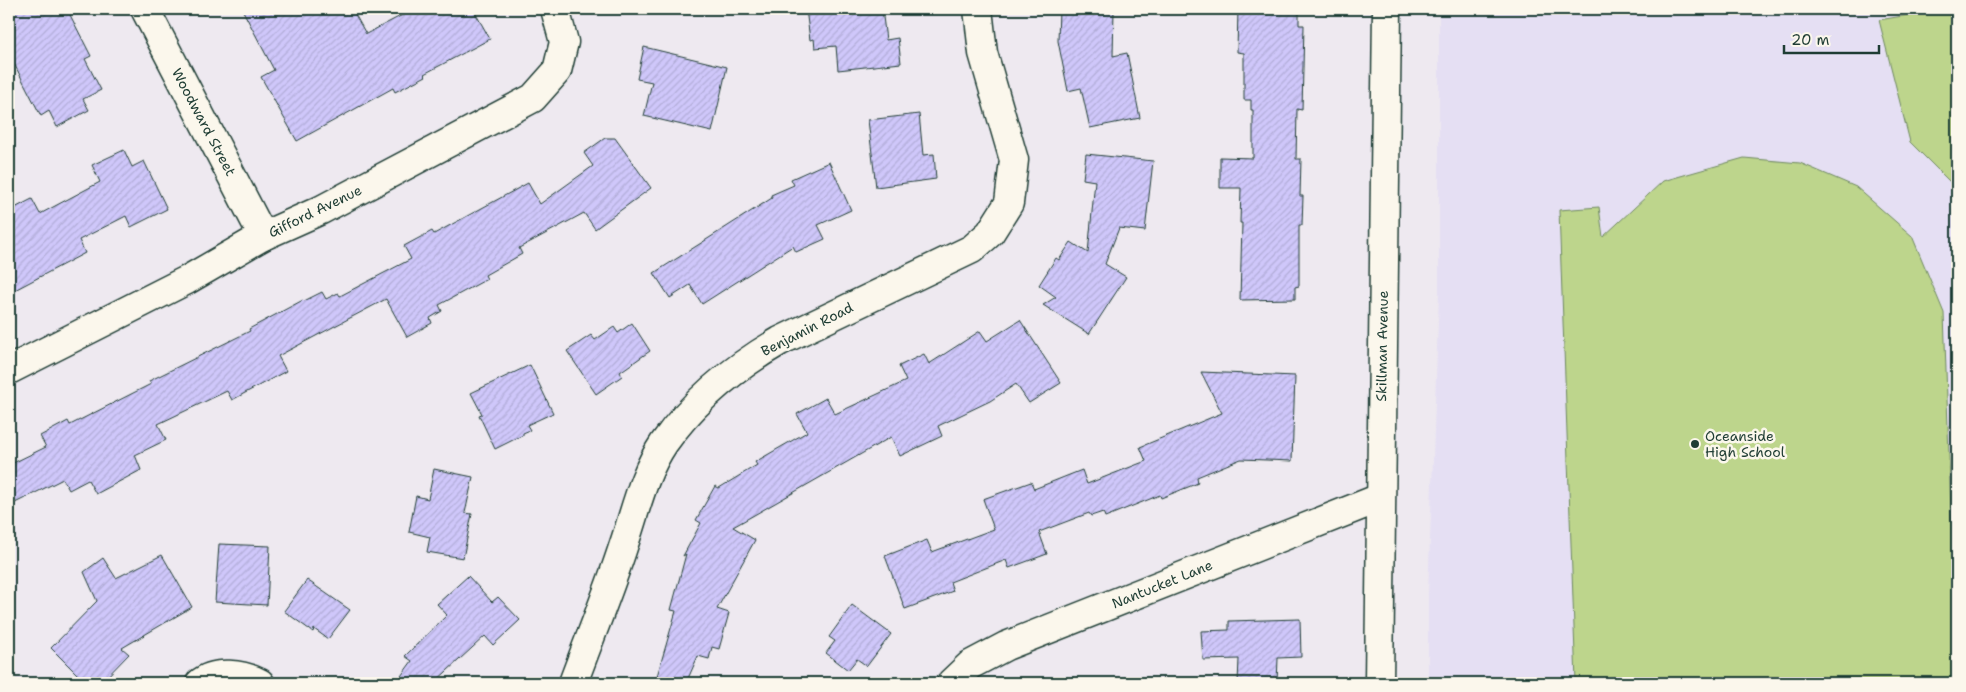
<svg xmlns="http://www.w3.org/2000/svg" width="1966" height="692" font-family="'Shantell Sans',sans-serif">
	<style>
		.built { fill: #e5dff3 }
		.green { fill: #bdd58c; stroke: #6e8960 }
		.building { fill: url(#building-hatch); stroke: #1f3d34 }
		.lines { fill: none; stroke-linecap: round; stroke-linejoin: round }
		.street-casing { stroke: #1f3d34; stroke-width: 31 }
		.street { stroke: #fbf7ec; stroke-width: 28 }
		.poi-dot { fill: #1f3d34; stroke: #fbf7ec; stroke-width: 2 }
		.labels { text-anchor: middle; stroke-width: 5; stroke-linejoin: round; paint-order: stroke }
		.street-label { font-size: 14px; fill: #1f3d34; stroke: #fbf7ec }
		.poi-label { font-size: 14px; fill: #1f3d34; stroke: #fbf7ec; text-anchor: start }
	</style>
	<defs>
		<pattern id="building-hatch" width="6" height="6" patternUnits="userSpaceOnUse" patternTransform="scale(1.25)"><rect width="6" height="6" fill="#cfc7fa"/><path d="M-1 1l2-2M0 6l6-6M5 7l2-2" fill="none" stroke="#b1acd7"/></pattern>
	</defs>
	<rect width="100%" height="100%" fill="#eee9f0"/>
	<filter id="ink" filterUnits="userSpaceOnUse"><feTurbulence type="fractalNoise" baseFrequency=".02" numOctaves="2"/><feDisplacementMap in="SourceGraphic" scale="10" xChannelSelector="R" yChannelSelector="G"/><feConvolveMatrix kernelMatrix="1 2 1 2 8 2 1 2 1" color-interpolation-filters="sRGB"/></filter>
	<g filter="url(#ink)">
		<path class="built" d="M1439,9H1957V683H1428V594L1439,294Z"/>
		<g class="green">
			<path d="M1944,9H1957V189L1910,142L1879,20Z"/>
			<path d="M1744,158L1800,163L1856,187L1912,236L1944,313L1957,683H1576L1559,210L1599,207L1603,237L1663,181Z"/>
		</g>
		<g class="building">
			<path d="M9,9H67L91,56L85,59L101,90L83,99L89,110L57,127L49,111L41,116L9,54Z"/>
			<path d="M242,9H352L366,34L414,9H473L490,39L424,74L426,76L395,92L393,88L297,141L261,77L274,70Z"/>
			<path d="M806,9H882L886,40L898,38L901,63L838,70L836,46L815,48L814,39L810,40Z"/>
			<path d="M1059,9H1114L1113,56L1127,53L1140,118L1090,128L1081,88L1068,91L1058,41Z"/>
			<path d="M1238,9H1299V25H1304L1302,110L1297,109L1296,159H1301L1300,196H1303L1302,225H1299V286L1295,287V299L1240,300L1242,223H1240L1241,188H1220V157L1253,158V110H1251V100H1244V53L1237,52Z"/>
			<path d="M644,47L727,67L712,132L644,116L652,82L637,79Z"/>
			<path d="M919,114L923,155L934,154L936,179L876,187L868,120Z"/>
			<path d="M605,138H615L651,188L595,229L584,213L519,248L522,254L485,275L487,279L439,305L442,311L430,318L432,323L407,337L386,299L278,356L286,371L232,400L227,391L158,424L166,440L135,455L141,470L96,494L88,480L69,490L63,479L9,506V465L46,447L40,436L68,421L70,425L151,384L149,381L250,331L249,329L303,300L304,301L322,292L326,299L338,293L340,296L411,259L404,246L432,231L434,234L528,183L540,204L593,166L584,153Z"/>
			<path d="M124,150L132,167L144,161L167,209L131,227L126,216L79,240L85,253L9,293V211L32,199L40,214L100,182L92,165Z"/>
			<path d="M1086,154L1153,161L1145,231L1119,228L1105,264L1126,277L1089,334L1043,305L1056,297L1039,285L1056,258L1059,260L1071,242L1088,253L1095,181L1083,179Z"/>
			<path d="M829,162L851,210L818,225L825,239L796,252L793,246L702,304L690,285L670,298L654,273L772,198L771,195L794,185L791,179Z"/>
			<path d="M1020,320L1061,383L1029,403L1016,384L990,401L938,426L942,436L900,456L891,437L733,527L755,540L717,609L729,613L719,649L712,647L709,659L698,656L686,683H655L676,611L671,610L686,554L683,556L701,523L696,520L715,486L719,488L757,465L755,462L807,432L797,414L826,398L835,414L906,381L899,366L924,354L929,364L980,331L987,341Z"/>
			<path d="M632,323L650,351L620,372L622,376L596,394L567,351L591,335L595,340L614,327L618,333Z"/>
			<path d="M530,365L553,413L527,425L530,430L523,433V435L495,449L479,415L482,414L471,393Z"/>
			<path d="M1201,372L1295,376L1292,461L1241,459L1197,477L1198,483L1161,498L1160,495L1105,517L1103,512L1091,516L1089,513L1039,532L1047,554L1009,568L1006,560L950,582L953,591L905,609L885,556L927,540L932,552L994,529L983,499L1031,482L1034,489L1082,470L1087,484L1146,461L1140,447L1222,413Z"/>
			<path d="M434,469L473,477L465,513L472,514L463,558L427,552L430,537L409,532L416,496L428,499Z"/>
			<path d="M219,544L270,546L267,605L215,602Z"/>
			<path d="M162,555L192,607L122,648L129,654L101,683H86L51,648L97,601L84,572L103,558L116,578Z"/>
			<path d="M468,576L492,602L498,597L520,620L493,645L485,636L434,683H396L412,661L405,656L447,615L437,604Z"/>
			<path d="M307,580L350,610L328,639L314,629L313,632L284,611Z"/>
			<path d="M852,605L891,634L867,666L857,659L848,670L826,653L835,641L829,637Z"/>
			<path d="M1300,619L1301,657L1278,658L1277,683H1238L1239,659L1203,660L1201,631L1229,630V621Z"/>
		</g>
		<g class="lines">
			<defs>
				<g id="street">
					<path d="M145,9L263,236"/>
					<path d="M9,370L187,280L263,236L321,210L533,98L557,71L564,42L555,9"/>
					<path d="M200,683C215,670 243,674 260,683"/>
					<path d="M573,683C590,637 609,591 624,544C636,509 643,474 664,443C694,400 735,367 780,341L972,249L990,233L1009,203L1014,160L983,53L978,9"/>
					<path d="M951,683L970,665L1006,646L1380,498"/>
					<path d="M1379,683L1387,9"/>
				</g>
			</defs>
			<use href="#street" class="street-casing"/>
			<use href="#street" class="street"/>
		</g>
	</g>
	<circle class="poi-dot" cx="1695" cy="444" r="5"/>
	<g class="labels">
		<g class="street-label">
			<text transform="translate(204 122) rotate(62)" y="5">Woodward Street</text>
			<text transform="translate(315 211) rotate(-26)" y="5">Gifford Avenue</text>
			<text transform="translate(807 329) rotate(-27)" y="5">Benjamin Road</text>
			<text transform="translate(1382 346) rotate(-89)" y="5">Skillman Avenue</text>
			<text transform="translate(1162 584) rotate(-22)" y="5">Nantucket Lane</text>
		</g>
		<g class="poi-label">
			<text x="1705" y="441">Oceanside<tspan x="1705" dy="16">High School</tspan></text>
		</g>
	</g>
	<rect width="1966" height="692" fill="none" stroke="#fbf7ec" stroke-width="30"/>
	<rect x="15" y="15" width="1936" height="662" fill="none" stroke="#1f3d34" stroke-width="2" filter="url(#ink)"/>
	<path d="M1784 45v8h95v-8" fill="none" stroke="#1f3d34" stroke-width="2.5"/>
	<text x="1791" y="45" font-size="15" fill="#1f3d34" stroke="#fbf7ec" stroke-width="4" paint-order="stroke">20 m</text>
</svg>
